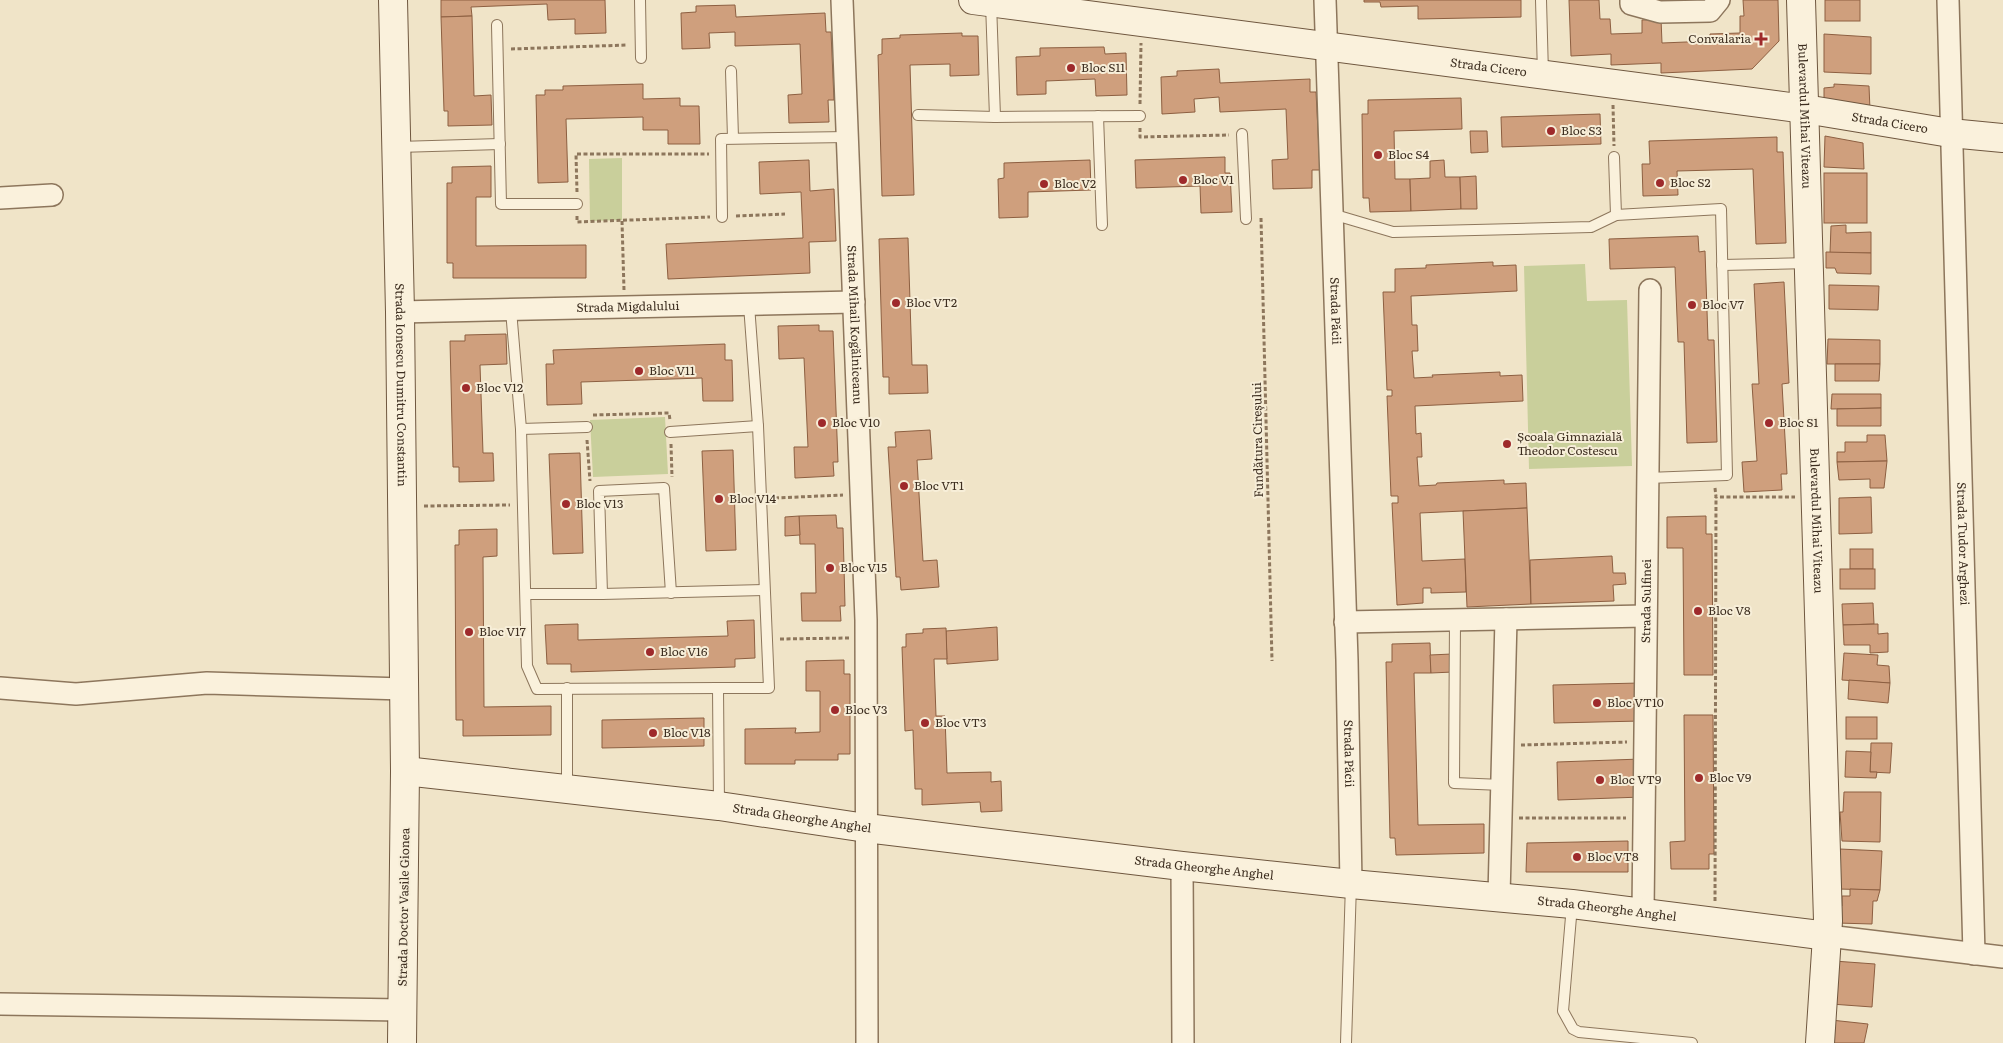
<svg xmlns="http://www.w3.org/2000/svg" width="2003" height="1043" font-family="Literata,serif">
	<style>
		.green { fill: #c9cf9b }
		.building { fill: #cf9f7d; stroke: #8d5f41 }
		.lines { fill: none; stroke-linecap: round; stroke-linejoin: round }
		.lane-casing { stroke: #8d765c; stroke-width: 12 }
		.street-casing { stroke: #8d765c; stroke-width: 24 }
		.secondary-casing { stroke: #6f573f; stroke-width: 30 }
		.path { stroke: #8d765c; stroke-width: 3; stroke-dasharray: 4 2.5; stroke-linecap: butt }
		.lane { stroke: #faf1dc; stroke-width: 10 }
		.street { stroke: #faf1dc; stroke-width: 21 }
		.secondary { stroke: #faf1dc; stroke-width: 28 }
		.poi-dot { fill: #9e2a2b; stroke: #f7eed8; stroke-width: 2 }
		.labels { text-anchor: middle; stroke-width: 4; stroke-linejoin: round; paint-order: stroke }
		.poi-label { font-size: 12px; fill: #3d2e20; stroke: #f7eed8; text-anchor: start }
		.street-label { font-size: 12px; fill: #3d2e20; stroke: #f7eed8 }
	</style>
	<rect width="100%" height="100%" fill="#f0e4c8"/>
	<g class="green">
		<path d="M622,158V220L590,221L589,159Z"/>
		<path d="M1585,264L1587,301L1627,300L1632,466L1529,469L1524,266Z"/>
		<path d="M665,417L668,474L593,477L590,420Z"/>
	</g>
	<g class="building">
		<path d="M441,0H605L606,33L575,34V19L548,20L547,4L471,7L472,16L441,17Z"/>
		<path d="M1364,0H1521V17L1418,19V6L1381,7L1380,2H1364Z"/>
		<path d="M1569,0H1599L1600,19H1610L1611,34L1642,33V20L1661,19L1662,43L1710,41V34L1740,33V16H1744L1743,0H1778L1779,41L1752,69L1661,73V63L1611,65V54L1571,56Z"/>
		<rect x="1825" y="0" width="35" height="21"/>
		<path d="M735,5L736,17L825,13L826,32H831L834,100H828L829,122L789,123L788,95L802,94L800,44L735,46V32L709,33L710,48L682,49L681,13L696,12V6Z"/>
		<path d="M472,16L474,96L491,95L492,125L448,126V111H444L441,17Z"/>
		<path d="M962,33V36H978L979,75L950,76V64L910,65L914,195L882,196L878,55L882,54V39L900,38V35Z"/>
		<path d="M1824,34L1871,37V74L1824,72Z"/>
		<path d="M1104,47L1105,54L1126,53L1127,95L1096,96L1095,79L1046,81V94L1017,95L1016,57L1040,56V48Z"/>
		<path d="M1219,69L1220,83L1310,79V92H1316L1320,170H1312V188L1273,189L1272,160L1288,159L1286,109L1220,112L1219,97L1194,99L1195,112L1162,114L1161,77L1177,76V71Z"/>
		<path d="M643,84V99L680,98V106H699L700,144H668V130H643V117L566,119L568,182L538,183L536,95H545V90H563V86Z"/>
		<path d="M1834,84L1869,86L1870,110L1824,102V88L1834,87Z"/>
		<path d="M1461,98L1462,129L1394,131L1395,179H1410L1411,211L1370,212L1369,198H1363L1362,114H1368V100Z"/>
		<path d="M1600,114L1601,144L1502,147L1501,117Z"/>
		<path d="M1470,131H1487L1488,152L1471,153Z"/>
		<path d="M1825,136L1863,143L1864,169L1824,167Z"/>
		<path d="M1777,137V152H1783L1786,243L1756,244L1753,169L1677,171L1678,195L1643,196L1642,164H1650L1649,141Z"/>
		<path d="M1225,157V173H1230L1232,212L1201,213L1200,186L1136,188L1135,160Z"/>
		<path d="M809,160L810,191L834,189L836,241L809,242L810,273L668,279L666,244L803,238L801,192L760,194L759,162Z"/>
		<path d="M1090,160L1091,190L1028,192V217L999,218L998,179L1004,178V163Z"/>
		<path d="M1444,160L1445,177H1460L1461,209L1411,211L1410,179L1430,178V161Z"/>
		<path d="M491,166V197H476V246L586,245V278H453V263H447V183H452V167Z"/>
		<rect x="1824" y="173" width="43" height="50"/>
		<path d="M1476,176L1477,209H1461L1460,177Z"/>
		<path d="M1846,225V233L1871,232V253H1830L1831,226Z"/>
		<path d="M1698,236L1699,252L1705,251L1708,340H1714L1717,442L1687,443L1684,342H1678L1675,267L1610,269L1609,239Z"/>
		<path d="M908,238L912,365H927L928,393L889,394V377H883L879,239Z"/>
		<path d="M1826,252L1871,253V274L1837,273L1835,268H1826Z"/>
		<path d="M1493,262V266L1516,265L1517,291L1411,296L1412,325H1417L1418,351H1412L1414,378L1433,377L1432,375L1500,372V376L1522,375L1523,401L1415,406L1416,434L1421,433L1422,457H1417L1419,486L1436,485L1437,483L1504,480V484L1526,483L1527,508L1420,513L1422,561L1465,559L1466,592L1431,593V588H1423V603L1397,605L1392,503H1398V496H1391L1387,396H1392V390H1387L1383,292H1395V269L1426,268V265Z"/>
		<path d="M1784,282L1789,383L1782,384L1787,474H1781L1782,490L1744,492L1742,462L1757,461L1752,384H1759L1754,284Z"/>
		<path d="M1829,285L1879,286L1878,310L1829,309Z"/>
		<path d="M819,325V331H833L838,462H833L834,476L795,478L794,447H808L804,358L779,359L778,326Z"/>
		<path d="M506,334L507,364L480,365L483,453H493L494,481L459,482V467H453L450,341H465V335Z"/>
		<path d="M1828,339L1880,340V364H1827Z"/>
		<path d="M725,344V360H732L733,401H703L702,378L581,382L582,404L547,405L546,364H554L553,350Z"/>
		<path d="M1835,364H1880L1879,381H1835Z"/>
		<path d="M1832,394H1881V408L1831,409Z"/>
		<path d="M1881,408V426H1837V409Z"/>
		<path d="M930,430L932,459L917,460L923,561L937,560L939,587L901,590L900,577H896L888,447H896L895,432Z"/>
		<path d="M1867,435H1885L1887,461L1837,462V452H1845V442H1867Z"/>
		<path d="M733,450L736,550L706,551L702,451Z"/>
		<path d="M580,453L583,553L553,554L549,454Z"/>
		<path d="M1887,461L1884,488H1870V479L1839,480L1837,462Z"/>
		<path d="M1871,497L1872,533L1839,534V498Z"/>
		<path d="M1527,508L1531,604L1467,607L1463,511Z"/>
		<path d="M836,515L837,528H843L845,606H840L841,621H802L801,593H816L815,544H800L799,516Z"/>
		<path d="M799,516L800,535L785,536V517Z"/>
		<path d="M1706,516V534H1712L1713,675H1684L1683,548H1667V517Z"/>
		<path d="M497,529V556L483,557L484,707L551,706V735L463,736V720H456L455,545H459V530Z"/>
		<rect x="1850" y="549" width="23" height="20"/>
		<path d="M1612,556L1613,573H1625L1626,584L1613,585L1614,601L1531,604L1530,560Z"/>
		<rect x="1840" y="569" width="35" height="20"/>
		<path d="M1873,603L1874,624L1843,625L1842,604Z"/>
		<path d="M754,620L755,658L735,659V667L571,672V664H547L545,625L578,624V640L728,636L727,621Z"/>
		<path d="M1878,624V634L1888,633V652L1870,653V645H1844L1843,625Z"/>
		<path d="M997,627L998,660L947,664L946,631Z"/>
		<path d="M946,628L947,659H934L936,716H945L947,773L991,772V782L1001,781L1002,811L981,812L980,802L922,805V789H915L913,730L905,731L902,647H906V634L923,633V629Z"/>
		<path d="M1430,643L1431,673H1414L1418,825L1484,824V853L1396,855L1395,838H1390L1386,662H1392V644Z"/>
		<path d="M1844,653L1878,655L1877,665L1889,666L1890,683L1842,680Z"/>
		<path d="M1452,654L1453,672L1431,673L1430,655Z"/>
		<path d="M844,660V674H850V754H838V760H795V764H745V729L796,728L795,733L820,732V691H806V661Z"/>
		<path d="M1849,680L1890,683L1888,703L1848,699Z"/>
		<path d="M1640,683L1641,721L1554,723L1553,685Z"/>
		<path d="M1684,715H1713L1714,854H1709V869H1671L1670,842L1685,841Z"/>
		<rect x="1846" y="717" width="31" height="22"/>
		<path d="M704,718V746L602,748V720Z"/>
		<path d="M1871,743H1892L1890,773L1870,772Z"/>
		<path d="M1846,751L1871,752L1870,772H1877L1876,778L1845,777Z"/>
		<path d="M1641,759L1642,797L1558,800L1557,762Z"/>
		<path d="M1844,792H1881L1880,842L1842,841L1840,812H1843Z"/>
		<path d="M1628,841V872H1526L1527,843Z"/>
		<path d="M1840,849L1882,851L1880,890L1838,889Z"/>
		<path d="M1850,889L1880,890L1877,901H1873L1872,924L1837,923L1838,905L1842,906V896H1850Z"/>
		<path d="M1834,961L1875,964L1872,1007L1831,1004Z"/>
		<path d="M1831,1020L1868,1024L1864,1043H1829Z"/>
	</g>
	<g class="lines">
		<defs>
			<g id="lane">
				<path d="M640,0L641,58"/>
				<path d="M1541,0L1543,74"/>
				<path d="M991,3L995,117"/>
				<path d="M497,25L501,204H577"/>
				<path d="M731,71L733,138"/>
				<path d="M918,115L995,117L1140,116"/>
				<path d="M1098,116L1102,225"/>
				<path d="M1242,134L1246,219"/>
				<path d="M398,147L500,144"/>
				<path d="M1332,214L1393,232L1591,227L1616,215L1614,157"/>
				<path d="M1616,215L1721,209L1727,475L1647,478"/>
				<path d="M722,217L721,139L848,137"/>
				<path d="M1722,265L1809,263"/>
				<path d="M511,310L521,429L527,666L537,689L718,688"/>
				<path d="M521,429L587,427"/>
				<path d="M670,432L758,426"/>
				<path d="M526,594H602L764,590"/>
				<path d="M602,594L599,491L664,488L671,593"/>
				<path d="M1455,620L1454,783L1502,785"/>
				<path d="M567,688V788"/>
				<path d="M719,805L718,688H769L758,426L749,305"/>
				<path d="M1572,905L1563,1011L1573,1029L1579,1032L1692,1043"/>
				<path d="M1346,1043L1351,884"/>
			</g>
			<g id="street">
				<path id="s1" d="M842,0L866,620L867,1043"/>
				<path id="s2" d="M1325,0L1347,660L1351,884"/>
				<path d="M1631,0V4L1660,12L1710,11L1719,0"/>
				<path id="s3" d="M1948,0L1974,954"/>
				<path d="M0,198L52,195"/>
				<path id="s4" d="M400,312L854,302"/>
				<path d="M1345,622L1645,616"/>
				<path d="M0,688L76,694L207,683L403,689"/>
				<path d="M1182,866L1183,1043"/>
				<path d="M1499,896L1506,619"/>
				<path id="s5" d="M1643,912L1650,290"/>
				<path d="M1828,936L2003,957"/>
				<path d="M0,1004L402,1010"/>
			</g>
			<g id="secondary">
				<path id="s6" d="M393,0L400,312L405,771L402,1043"/>
				<path id="s7" d="M973,0L1805,109L1950,133L2003,138"/>
				<path id="s8" d="M1801,0L1828,921L1820,1043"/>
				<path id="s9" d="M405,771L719,806L866,828L1182,866L1351,884L1572,904L1828,936"/>
			</g>
		</defs>
		<use href="#lane" class="lane-casing"/>
		<use href="#street" class="street-casing"/>
		<use href="#secondary" class="secondary-casing"/>
		<g class="path">
			<path d="M511,49L627,45"/>
			<path d="M1140,104L1141,43"/>
			<path d="M1613,105L1614,146"/>
			<path d="M1140,128V137L1229,135"/>
			<path d="M577,192L576,154H709"/>
			<path d="M577,216V222L710,217"/>
			<path d="M736,216L785,214"/>
			<path d="M1261,218L1272,661"/>
			<path d="M622,221L624,290"/>
			<path d="M593,415L669,413L670,420"/>
			<path d="M587,440L590,481"/>
			<path d="M671,444L672,477"/>
			<path d="M1715,488L1716,497H1795"/>
			<path d="M775,498L843,495"/>
			<path d="M424,506L510,505"/>
			<path d="M780,639L849,638"/>
			<path d="M1521,745L1627,742"/>
			<path d="M1519,818H1626"/>
			<path d="M1715,901L1716,497"/>
		</g>
		<use href="#lane" class="lane"/>
		<use href="#street" class="street"/>
		<use href="#secondary" class="secondary"/>
	</g>
	<g class="poi-dot">
		<path d="M1758.5 31.5h5v5h5v5h-5v5h-5v-5h-5v-5h5z"/>
		<circle cx="1071" cy="68" r="5"/>
		<circle cx="1551" cy="131" r="5"/>
		<circle cx="1378" cy="155" r="5"/>
		<circle cx="1183" cy="180" r="5"/>
		<circle cx="1660" cy="183" r="5"/>
		<circle cx="1044" cy="184" r="5"/>
		<circle cx="896" cy="303" r="5"/>
		<circle cx="1692" cy="305" r="5"/>
		<circle cx="639" cy="371" r="5"/>
		<circle cx="466" cy="388" r="5"/>
		<circle cx="822" cy="423" r="5"/>
		<circle cx="1769" cy="423" r="5"/>
		<circle cx="1507" cy="444" r="5"/>
		<circle cx="904" cy="486" r="5"/>
		<circle cx="719" cy="499" r="5"/>
		<circle cx="566" cy="504" r="5"/>
		<circle cx="830" cy="568" r="5"/>
		<circle cx="1698" cy="611" r="5"/>
		<circle cx="469" cy="632" r="5"/>
		<circle cx="650" cy="652" r="5"/>
		<circle cx="1597" cy="703" r="5"/>
		<circle cx="835" cy="710" r="5"/>
		<circle cx="925" cy="723" r="5"/>
		<circle cx="653" cy="733" r="5"/>
		<circle cx="1699" cy="778" r="5"/>
		<circle cx="1600" cy="780" r="5"/>
		<circle cx="1577" cy="857" r="5"/>
	</g>
	<g class="labels">
		<g class="poi-label">
			<text x="1751" y="43" text-anchor="end">Convalaria</text>
			<text x="1081" y="72">Bloc S11</text>
			<text x="1561" y="135">Bloc S3</text>
			<text x="1388" y="159">Bloc S4</text>
			<text x="1193" y="184">Bloc V1</text>
			<text x="1670" y="187">Bloc S2</text>
			<text x="1054" y="188">Bloc V2</text>
			<text x="906" y="307">Bloc VT2</text>
			<text x="1702" y="309">Bloc V7</text>
			<text x="649" y="375">Bloc V11</text>
			<text x="476" y="392">Bloc V12</text>
			<text x="832" y="427">Bloc V10</text>
			<text x="1779" y="427">Bloc S1</text>
			<text x="1517" y="441">Școala Gimnazială<tspan x="1517" dy="14">Theodor Costescu</tspan></text>
			<text x="914" y="490">Bloc VT1</text>
			<text x="729" y="503">Bloc V14</text>
			<text x="576" y="508">Bloc V13</text>
			<text x="840" y="572">Bloc V15</text>
			<text x="1708" y="615">Bloc V8</text>
			<text x="479" y="636">Bloc V17</text>
			<text x="660" y="656">Bloc V16</text>
			<text x="1607" y="707">Bloc VT10</text>
			<text x="845" y="714">Bloc V3</text>
			<text x="935" y="727">Bloc VT3</text>
			<text x="663" y="737">Bloc V18</text>
			<text x="1709" y="782">Bloc V9</text>
			<text x="1610" y="784">Bloc VT9</text>
			<text x="1587" y="861">Bloc VT8</text>
		</g>
		<g class="street-label">
			<text dy="4" stroke="none"><textPath href="#s7" startOffset="520">Strada Cicero</textPath></text>
			<text dy="4" stroke="none"><textPath href="#s8" startOffset="116">Bulevardul Mihai Viteazu</textPath></text>
			<text dy="4" stroke="none"><textPath href="#s7" startOffset="925">Strada Cicero</textPath></text>
			<text dy="4" stroke="none"><textPath href="#s4" startOffset="228">Strada Migdalului</textPath></text>
			<text dy="4" stroke="none"><textPath href="#s2" startOffset="311">Strada Păcii</textPath></text>
			<text dy="4" stroke="none"><textPath href="#s1" startOffset="325">Strada Mihail Kogălniceanu</textPath></text>
			<text dy="4" stroke="none"><textPath href="#s6" startOffset="385">Strada Ionescu Dumitru Constantin</textPath></text>
			<text transform="translate(1258 440) rotate(-91)" y="4">Fundătura Cireșului</text>
			<text dy="4" stroke="none"><textPath href="#s8" startOffset="521">Bulevardul Mihai Viteazu</textPath></text>
			<text dy="4" stroke="none"><textPath href="#s3" startOffset="544">Strada Tudor Arghezi</textPath></text>
			<text dy="4" stroke="none"><textPath href="#s5" startOffset="311">Strada Sulfinei</textPath></text>
			<text dy="4" stroke="none"><textPath href="#s2" startOffset="754">Strada Păcii</textPath></text>
			<text dy="4" stroke="none"><textPath href="#s9" startOffset="400">Strada Gheorghe Anghel</textPath></text>
			<text dy="4" stroke="none"><textPath href="#s9" startOffset="805">Strada Gheorghe Anghel</textPath></text>
			<text transform="translate(404 907) rotate(-89)" y="4">Strada Doctor Vasile Gionea</text>
			<text dy="4" stroke="none"><textPath href="#s9" startOffset="1210">Strada Gheorghe Anghel</textPath></text>
		</g>
	</g>
</svg>
